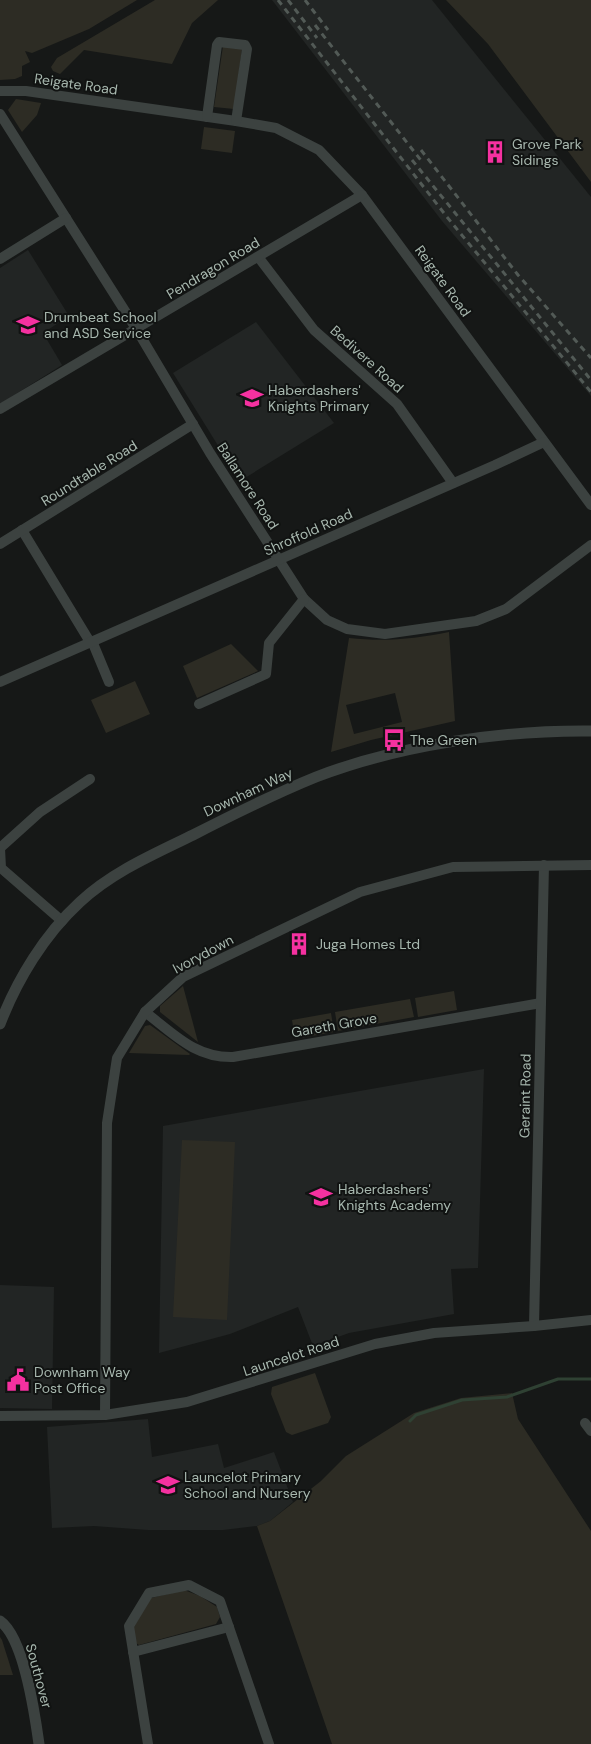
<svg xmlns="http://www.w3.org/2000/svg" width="591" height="1744" font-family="'DM Sans',sans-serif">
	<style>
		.built { fill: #222524 }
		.green { fill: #2d2c24; fill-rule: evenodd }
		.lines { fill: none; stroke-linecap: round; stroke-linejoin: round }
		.stream { stroke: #2f4133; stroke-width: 3 }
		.minor { stroke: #3c4240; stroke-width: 10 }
		.tertiary { stroke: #3c4240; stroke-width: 11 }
		.rail { stroke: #525a56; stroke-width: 3; stroke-dasharray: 6 5; stroke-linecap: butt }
		.labels { text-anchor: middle; stroke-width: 4; stroke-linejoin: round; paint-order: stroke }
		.street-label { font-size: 14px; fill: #a8b8af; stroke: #111312 }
		.poi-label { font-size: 14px; fill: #a8b8af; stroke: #111312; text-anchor: start }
	</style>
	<rect width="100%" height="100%" fill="#161817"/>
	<g class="built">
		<path d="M272,0H432L591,197V396L442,221Z"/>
		<path d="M28,250L69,316L43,333L62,365L0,404V268Z"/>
		<path d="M256,322L334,423L240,481L173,373Z"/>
		<path d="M484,1069L478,1268L451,1269L454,1314L349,1333L313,1346L298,1307L230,1334L159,1353L163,1126Z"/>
		<path d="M0,1285L54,1287L52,1409L0,1408Z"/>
		<path d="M148,1419L152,1457L218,1444L224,1468L274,1452L293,1502L270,1521L257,1526L223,1530H148L94,1526L52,1528L47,1427Z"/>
	</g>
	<g class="green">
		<path d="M0,0H137L89,29L32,53L25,51L30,62L22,66V76L15,79L0,80Z"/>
		<path d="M155,0H218L192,23L172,64L84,50L60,74L53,71L51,67L57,58Z"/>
		<path d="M446,0H591V182L488,44Z"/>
		<path d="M223,46L242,49L234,109L214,107Z"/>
		<path d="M16,99L41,103L37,115L22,132L8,110Z"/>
		<path d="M204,127L235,131L232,153L201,149Z"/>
		<path d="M449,632L455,721L371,740L331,752L349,638C384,642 415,639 449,632ZM395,693L402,722L354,734L346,705Z"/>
		<path d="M231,644L258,671L197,698L183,666Z"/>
		<path d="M135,681L150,714L106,733L91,700Z"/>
		<path d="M183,986L198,1042L160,1012V1006Z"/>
		<path d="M454,991L457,1010L418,1017L415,998Z"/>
		<path d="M410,999L414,1017L338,1031L335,1012Z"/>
		<path d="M331,1013L334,1032L295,1039L292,1020Z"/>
		<path d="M150,1025L190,1054L189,1055L129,1053L145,1026Z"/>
		<path d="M182,1140L235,1142L227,1320L173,1317Z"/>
		<path d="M315,1373L331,1417L328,1423L292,1435L286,1432L271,1394L272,1387Z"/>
		<path d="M512,1393L518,1419L591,1531V1744H332L257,1526L270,1521L321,1481L346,1456L414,1413L461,1398Z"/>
		<path d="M184,1590L200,1596L217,1607L220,1617L216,1624L139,1645L136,1643L133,1628L151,1598Z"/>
		<path d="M0,1637L2,1640L13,1675H0Z"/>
	</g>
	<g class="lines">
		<path class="stream" d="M410,1421L416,1415L462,1400L507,1397L558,1379H591"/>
		<g class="minor">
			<path d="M0,91H26L236,121L276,128L319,150L362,195L591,505"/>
			<path d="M0,114L137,330L210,453L304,599L327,620L347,629L385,634L476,621L506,609L591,545"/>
			<path d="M207,117L217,45L219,42L245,45L247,49L236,121"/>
			<path d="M259,258L314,330L397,404L453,483"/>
			<path d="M0,259L66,218"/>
			<path d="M0,409L362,195"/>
			<path d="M22,530L90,642"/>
			<path d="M0,544L193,424"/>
			<path d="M92,641L109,682"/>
			<path d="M0,682L495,465L544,442"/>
			<path d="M199,704L266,674L269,643L304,599"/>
			<path d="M62,921L1,868L0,848L40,812L90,779"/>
			<path d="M145,1012C174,1034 195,1058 233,1057L541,1003"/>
			<path d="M534,1326L544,865"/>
			<path d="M105,1415L107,1123L117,1058L145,1012L183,977L360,892L453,867L591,865"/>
			<path d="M0,1416L105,1415L187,1402L375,1344L434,1333L534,1326L591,1320"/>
			<path d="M585,1423L591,1431"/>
			<path d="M133,1652L229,1627"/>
			<path d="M148,1744L129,1626L149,1593L189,1585L220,1601L269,1744"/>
		</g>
		<g class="tertiary">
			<path d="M0,1024C17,980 44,935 80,902C112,872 154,854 193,835C234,814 274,794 316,777C399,745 503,730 591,731"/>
			<path d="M0,1621C24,1638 35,1715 39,1744"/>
		</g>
		<g class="rail">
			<path d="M278,0L447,217L591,392"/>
			<path d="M288,0L317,38"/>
			<path d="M305,0L328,30"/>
			<path d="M315,25L423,163"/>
			<path d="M421,150L518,275L591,358"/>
			<path d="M412,160L591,380"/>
		</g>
	</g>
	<defs>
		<symbol id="building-bare" viewBox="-9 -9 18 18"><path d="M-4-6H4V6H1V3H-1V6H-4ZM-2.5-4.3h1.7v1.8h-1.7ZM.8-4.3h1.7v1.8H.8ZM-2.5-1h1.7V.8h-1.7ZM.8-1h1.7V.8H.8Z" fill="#f531a0" stroke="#111312" stroke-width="2.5" paint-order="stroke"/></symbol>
		<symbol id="school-bare" viewBox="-9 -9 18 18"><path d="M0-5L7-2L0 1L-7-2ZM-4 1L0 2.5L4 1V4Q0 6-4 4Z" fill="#f531a0" stroke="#111312" stroke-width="2.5" paint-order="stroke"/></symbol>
		<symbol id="bus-bare" viewBox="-9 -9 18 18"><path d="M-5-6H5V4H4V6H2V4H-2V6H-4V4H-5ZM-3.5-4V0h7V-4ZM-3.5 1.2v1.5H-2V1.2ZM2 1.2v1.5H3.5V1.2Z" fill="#f531a0" stroke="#111312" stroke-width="2.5" paint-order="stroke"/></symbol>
		<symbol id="civic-bare" viewBox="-9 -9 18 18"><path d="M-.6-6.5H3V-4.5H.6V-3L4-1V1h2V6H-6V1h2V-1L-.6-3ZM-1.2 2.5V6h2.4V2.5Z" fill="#f531a0" stroke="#111312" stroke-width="2.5" paint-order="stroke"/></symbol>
	</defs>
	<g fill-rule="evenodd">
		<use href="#building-bare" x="479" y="136" width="32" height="32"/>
		<use href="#school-bare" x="12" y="309" width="32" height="32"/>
		<use href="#school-bare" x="236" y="382" width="32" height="32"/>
		<use href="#bus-bare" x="378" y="724" width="32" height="32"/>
		<use href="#building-bare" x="283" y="928" width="32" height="32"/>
		<use href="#school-bare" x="305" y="1181" width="32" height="32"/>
		<use href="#civic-bare" x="2" y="1364" width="32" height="32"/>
		<use href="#school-bare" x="152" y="1469" width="32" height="32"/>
	</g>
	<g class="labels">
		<g class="street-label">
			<text transform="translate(76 84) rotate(8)" y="5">Reigate Road</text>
			<text transform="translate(213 268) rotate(-31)" y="5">Pendragon Road</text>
			<text transform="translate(443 281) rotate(54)" y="5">Reigate Road</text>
			<text transform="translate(367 359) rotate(42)" y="5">Bedivere Road</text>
			<text transform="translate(89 473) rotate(-32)" y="5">Roundtable Road</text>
			<text transform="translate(248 486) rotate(57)" y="5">Ballamore Road</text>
			<text transform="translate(308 532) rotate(-24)" y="5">Shroffold Road</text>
			<text transform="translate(248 792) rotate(-25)" y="5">Downham Way</text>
			<text transform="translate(203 954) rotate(-28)" y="5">Ivorydown</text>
			<text transform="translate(334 1025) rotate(-10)" y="5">Gareth Grove</text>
			<text transform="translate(525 1096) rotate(-89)" y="5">Geraint Road</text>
			<text transform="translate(291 1356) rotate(-18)" y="5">Launcelot Road</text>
			<text transform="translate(39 1676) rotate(75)" y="5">Southover</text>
		</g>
		<g class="poi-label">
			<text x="512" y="149">Grove Park<tspan x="512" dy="16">Sidings</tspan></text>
			<text x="44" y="322">Drumbeat School<tspan x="44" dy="16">and ASD Service</tspan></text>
			<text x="268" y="395">Haberdashers'<tspan x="268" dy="16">Knights Primary</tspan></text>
			<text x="410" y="745">The Green</text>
			<text x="316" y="949">Juga Homes Ltd</text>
			<text x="338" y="1194">Haberdashers'<tspan x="338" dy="16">Knights Academy</tspan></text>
			<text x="34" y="1377">Downham Way<tspan x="34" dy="16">Post Office</tspan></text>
			<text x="184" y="1482">Launcelot Primary<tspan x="184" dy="16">School and Nursery</tspan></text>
		</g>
	</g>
</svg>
